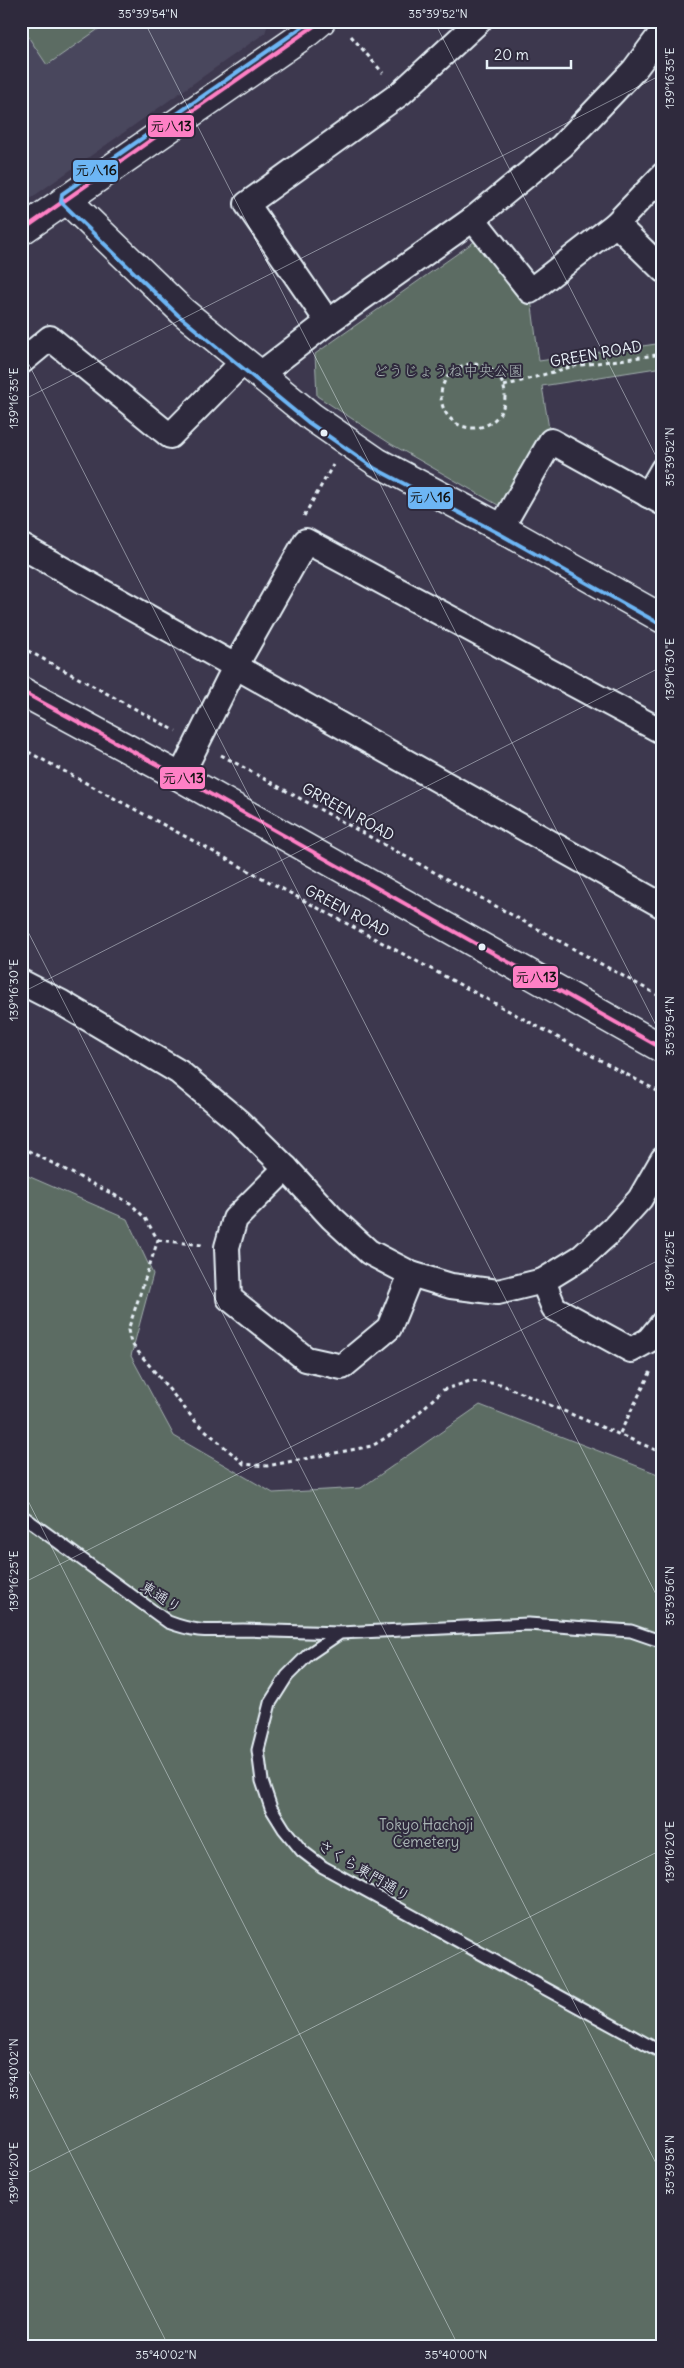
<svg xmlns="http://www.w3.org/2000/svg" width="684" height="2368" font-family="Delius,'Klee One',sans-serif">
	<style>
		.built { fill: #4a465d }
		.green { fill: #5c6c63; stroke: #a2aeae }
		.lines { fill: none; stroke-linecap: round; stroke-linejoin: round }
		.lane-casing { stroke: #e8f1f8; stroke-width: 15 }
		.street-casing { stroke: #e8f1f8; stroke-width: 28 }
		.secondary-casing { stroke: #e8f1f8; stroke-width: 31 }
		.path { stroke: #e8f1f8; stroke-width: 3; stroke-dasharray: 4 4; stroke-linecap: butt }
		.lane { stroke: #2f2a3d; stroke-width: 11 }
		.street { stroke: #2f2a3d; stroke-width: 24 }
		.secondary { stroke: #2f2a3d; stroke-width: 28 }
		.bus-1-casing { stroke: #2f2a3d; stroke-width: 8 }
		.bus-2-casing { stroke: #2f2a3d; stroke-width: 8 }
		.bus-1 { stroke: #ff80c5; stroke-width: 4 }
		.bus-2 { stroke: #6db6f5; stroke-width: 4 }
		.ticks { fill: none; stroke: #e8f1f8; stroke-width: 1; stroke-opacity: 0.45 }
		.bus-dot { fill: #e8f1f8; stroke: #2f2a3d; stroke-width: 2 }
		.labels { text-anchor: middle; stroke-width: 4; stroke-linejoin: round; paint-order: stroke }
		.street-label { font-size: 15px; fill: #e8f1f8; stroke: #2f2a3d }
		.park-label { font-size: 15px; fill: #a9b5b5; stroke: #2f2a3d }
		.line-badge { stroke: #2f2a3d; stroke-width: 2 }
		.pale-badge-label { font-size: 14px; text-anchor: middle; font-weight: bold; fill: #111 }
		.neatline { fill: none; stroke: #e8f1f8; stroke-width: 2 }
		.ticks-label { font-size: 12px; text-anchor: middle; fill: #e8f1f8 }
	</style>
	<rect width="100%" height="100%" fill="#3d384e"/>
	<filter id="ink" filterUnits="userSpaceOnUse"><feTurbulence type="fractalNoise" baseFrequency=".02" numOctaves="2"/><feDisplacementMap in="SourceGraphic" scale="10" xChannelSelector="R" yChannelSelector="G"/><feConvolveMatrix kernelMatrix="1 2 1 2 8 2 1 2 1" color-interpolation-filters="sRGB"/></filter>
	<g filter="url(#ink)">
		<path class="built" d="M21,21H269L265,33L21,205Z"/>
		<g class="green">
			<path d="M21,21H110L47,65L21,26Z"/>
			<path d="M485,234L530,291L539,361L663,343V367L542,386L551,441L512,513L391,444L317,396L315,354Z"/>
			<path d="M21,1173L127,1219L153,1274L131,1356L174,1436L273,1493L361,1488L480,1405L663,1476V2347H21Z"/>
		</g>
		<g class="lines">
			<defs>
				<g id="lane">
					<path d="M21,1515L168,1622C200,1634 211,1630 243,1630C276,1631 308,1632 340,1633"/>
					<path d="M663,1642L631,1631L528,1624L340,1633L309,1654L287,1676L270,1703L258,1750L262,1781L271,1808L284,1829L302,1851L323,1867L663,2053"/>
				</g>
				<g id="street">
					<path d="M473,219L530,291L616,224L663,175"/>
					<path d="M616,224L663,270"/>
					<path d="M328,322L247,204L401,93L479,21"/>
					<path d="M21,362L50,338L170,436L243,362"/>
					<path d="M259,375L328,322L473,219L562,146L634,70L663,31"/>
					<path d="M648,495L663,469"/>
					<path d="M501,528L551,441L663,503"/>
					<path d="M21,546L663,906"/>
					<path d="M180,777L236,665L306,541L663,732"/>
					<path d="M21,982L62,1003L179,1072L239,1122L286,1168L332,1218L369,1252L411,1274L451,1286L498,1292L543,1281L582,1257L613,1229L640,1199L663,1159"/>
					<path d="M286,1168L235,1219L227,1247L229,1298L306,1359L342,1367L389,1328L411,1274"/>
					<path d="M543,1281L554,1308L631,1350L649,1340L663,1323"/>
				</g>
				<g id="secondary">
					<path d="M66,199L182,311L312,417L377,462L501,528L663,619"/>
					<path d="M21,231L308,32L321,21"/>
					<path d="M21,691L180,777L663,1049"/>
				</g>
			</defs>
			<use href="#lane" class="lane-casing"/>
			<use href="#street" class="street-casing"/>
			<use href="#secondary" class="secondary-casing"/>
			<g class="path">
				<path d="M351,36L383,73"/>
				<circle cx="473" cy="396" r="32"/>
				<path d="M504,386L574,366L663,354"/>
				<path d="M304,516L333,465"/>
				<path d="M21,647L176,731"/>
				<path d="M21,748L663,1094"/>
				<path d="M221,755L663,998"/>
				<path d="M21,1147L130,1203L145,1218L158,1240L128,1330L131,1343L196,1422L244,1464L267,1466L372,1446L402,1428L443,1390L470,1381L500,1384L663,1453"/>
				<path d="M158,1240L202,1245"/>
				<path d="M620,1433L652,1369"/>
			</g>
			<use href="#lane" class="lane"/>
			<use href="#street" class="street"/>
			<use href="#secondary" class="secondary"/>
			<defs>
				<g id="bus-1">
					<path d="M21,231L321,21"/>
					<path d="M21,691L180,777L663,1049"/>
				</g>
				<path id="bus-2" d="M311,21L62,194L61,202L178,315L308,422L374,468L498,533L660,624"/>
			</defs>
			<use href="#bus-1" class="bus-1-casing"/>
			<use href="#bus-2" class="bus-2-casing"/>
			<use href="#bus-1" class="bus-1"/>
			<use href="#bus-2" class="bus-2"/>
		</g>
	</g>
	<path class="ticks" d="M144,21L663,1039M434,21L663,470M21,349L663,1608M21,401L663,74M21,918L663,2177M21,993L663,666M21,1487L459,2347M21,1584L663,1258M21,2056L169,2347M21,2176L663,1849"/>
	<g class="bus-dot">
		<circle cx="324" cy="433" r="4.5"/>
		<circle cx="482" cy="947" r="4.5"/>
	</g>
	<g class="labels">
		<g class="street-label">
			<text transform="translate(596 354) rotate(-10)" y="5">GREEN ROAD</text>
			<text transform="translate(348 812) rotate(29)" y="5">GRREEN ROAD</text>
			<text transform="translate(347 911) rotate(28)" y="5">GREEN ROAD</text>
			<text transform="translate(161 1597) rotate(33)" y="5">東通り</text>
			<text transform="translate(364 1871) rotate(31)" y="5">さくら東門通り</text>
		</g>
		<g class="park-label">
			<text x="448" y="376">どうじょうね中央公園</text>
			<text x="426" y="1830">Tokyo Hachoji<tspan x="426" dy="17">Cemetery</tspan></text>
		</g>
	</g>
	<g class="line-badge">
		<rect x="147" y="114" width="48" height="24" rx="5" fill="#ff80c5"/>
		<rect x="72" y="159" width="47" height="24" rx="5" fill="#6db6f5"/>
		<rect x="407" y="486" width="47" height="24" rx="5" fill="#6db6f5"/>
		<rect x="159" y="766" width="47" height="24" rx="5" fill="#ff80c5"/>
		<rect x="512" y="965" width="47" height="24" rx="5" fill="#ff80c5"/>
	</g>
	<g class="pale-badge-label">
		<text x="171" y="131">元八13</text>
		<text x="96" y="175">元八16</text>
		<text x="430" y="502">元八16</text>
		<text x="183" y="783">元八13</text>
		<text x="536" y="982">元八13</text>
	</g>
	<rect width="684" height="2368" fill="none" stroke="#2f2a3d" stroke-width="55"/>
	<path d="M487 60v8h84v-8" fill="none" stroke="#e8f1f8" stroke-width="2.5"/>
	<text x="494" y="60" font-size="15" fill="#e8f1f8" stroke="#2f2a3d" stroke-width="4" paint-order="stroke">20 m</text>
	<rect x="28" y="28" width="628" height="2312" class="neatline"/>
	<g class="ticks-label">
		<text x="148" y="18">35°39'54"N</text>
		<text x="438" y="18">35°39'52"N</text>
		<text transform="translate(670 78) rotate(-90)" y="4">139°16'35"E</text>
		<text transform="translate(14 398) rotate(-90)" y="4">139°16'35"E</text>
		<text transform="translate(670 457) rotate(-90)" y="4">35°39'52"N</text>
		<text transform="translate(670 669) rotate(-90)" y="4">139°16'30"E</text>
		<text transform="translate(14 990) rotate(-90)" y="4">139°16'30"E</text>
		<text transform="translate(670 1026) rotate(-90)" y="4">35°39'54"N</text>
		<text transform="translate(670 1261) rotate(-90)" y="4">139°16'25"E</text>
		<text transform="translate(14 1581) rotate(-90)" y="4">139°16'25"E</text>
		<text transform="translate(670 1596) rotate(-90)" y="4">35°39'56"N</text>
		<text transform="translate(670 1852) rotate(-90)" y="4">139°16'20"E</text>
		<text transform="translate(14 2069) rotate(-90)" y="4">35°40'02"N</text>
		<text transform="translate(670 2165) rotate(-90)" y="4">35°39'58"N</text>
		<text transform="translate(14 2173) rotate(-90)" y="4">139°16'20"E</text>
		<text x="166" y="2359">35°40'02"N</text>
		<text x="456" y="2359">35°40'00"N</text>
	</g>
</svg>
